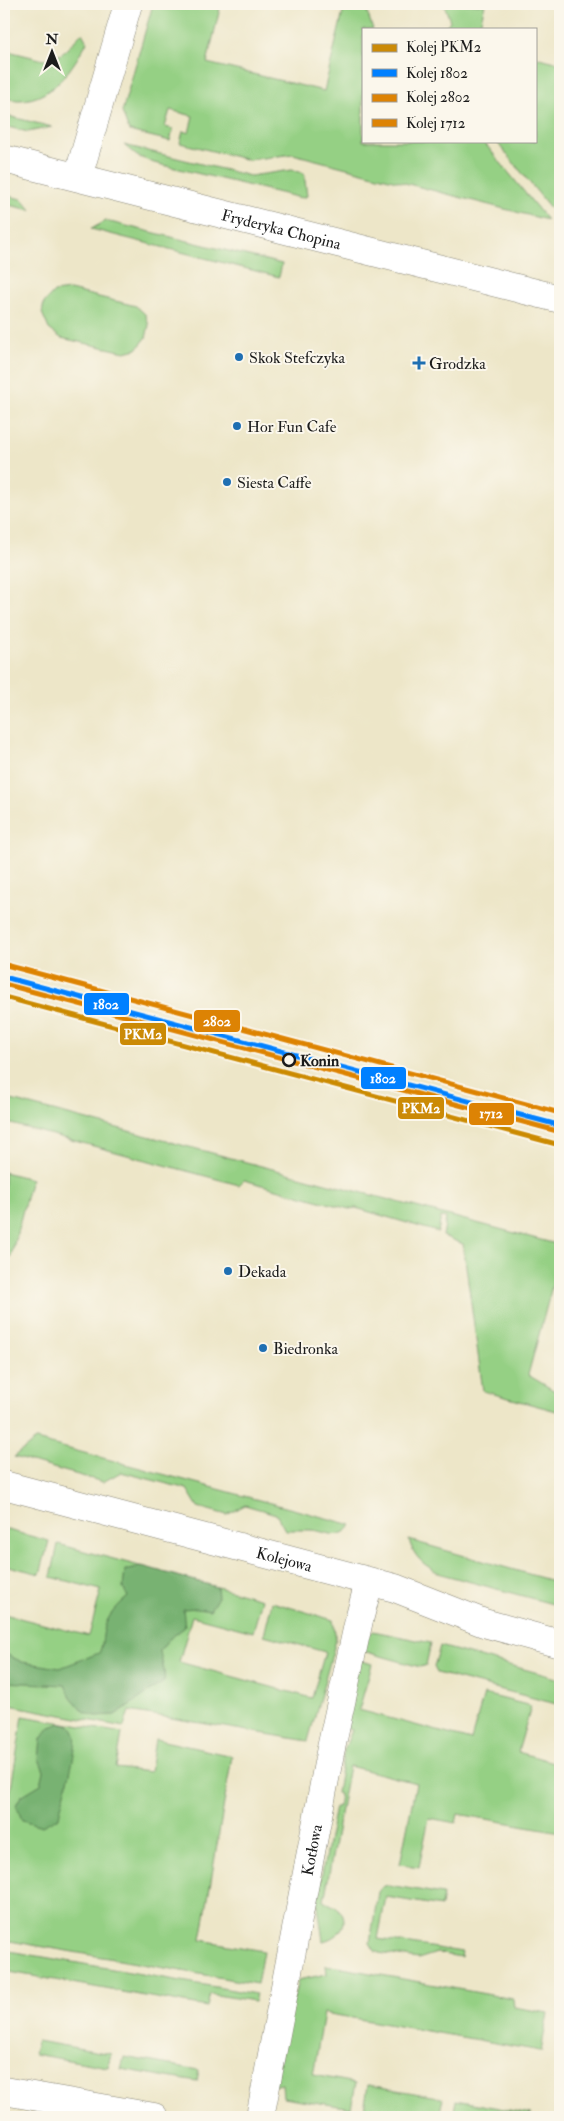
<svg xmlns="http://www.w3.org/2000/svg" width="564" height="2121" font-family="'IM FELL Double Pica',serif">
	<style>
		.green { fill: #95d084; stroke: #587650 }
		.forest { fill: #78b272; stroke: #4a6747 }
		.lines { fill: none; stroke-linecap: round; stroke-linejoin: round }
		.minor-casing { stroke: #848172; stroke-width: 29 }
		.minor { stroke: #fff; stroke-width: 28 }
		.rail-1-casing { stroke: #fbf7ec; stroke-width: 9 }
		.rail-2-casing { stroke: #fbf7ec; stroke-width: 9 }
		.rail-3-casing { stroke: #fbf7ec; stroke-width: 9 }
		.rail-4-casing { stroke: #fbf7ec; stroke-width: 9 }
		.rail-1 { stroke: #cb8a06; stroke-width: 5 }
		.rail-2 { stroke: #0080ff; stroke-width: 5 }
		.rail-3 { stroke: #dd8304; stroke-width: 5 }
		.rail-4 { stroke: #dd8304; stroke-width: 5 }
		.poi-dot { fill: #1f6fb2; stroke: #fbf7ec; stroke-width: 2 }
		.stop-dot { fill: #fbf7ec; stroke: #1c1c1c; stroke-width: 2.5 }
		.labels { text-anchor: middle; stroke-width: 4; stroke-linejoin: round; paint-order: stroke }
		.street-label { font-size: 16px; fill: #1c1c1c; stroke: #fbf7ec }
		.poi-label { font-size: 16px; fill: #1c1c1c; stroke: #fbf7ec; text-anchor: start }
		.stop-label { font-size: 16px; font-weight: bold; fill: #1c1c1c; stroke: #fbf7ec; text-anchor: start }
		.line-badge { stroke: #fbf7ec; stroke-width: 2 }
		.badge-label { font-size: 14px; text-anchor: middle; font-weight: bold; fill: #fff }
	</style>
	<rect width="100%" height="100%" fill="#fbf7ec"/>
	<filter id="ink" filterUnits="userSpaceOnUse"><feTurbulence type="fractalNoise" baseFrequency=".02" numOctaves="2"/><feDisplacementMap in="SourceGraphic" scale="10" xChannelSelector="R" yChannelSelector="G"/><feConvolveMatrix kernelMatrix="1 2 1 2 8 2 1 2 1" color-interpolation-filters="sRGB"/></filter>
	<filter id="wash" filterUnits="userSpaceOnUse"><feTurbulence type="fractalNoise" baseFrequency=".0096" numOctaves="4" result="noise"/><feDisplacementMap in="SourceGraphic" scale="20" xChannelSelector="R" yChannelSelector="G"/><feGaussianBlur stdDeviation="1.12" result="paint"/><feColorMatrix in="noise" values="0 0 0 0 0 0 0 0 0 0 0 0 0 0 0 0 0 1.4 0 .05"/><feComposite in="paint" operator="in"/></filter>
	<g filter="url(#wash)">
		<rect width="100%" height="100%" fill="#ede6c8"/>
		<g class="green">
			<path d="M153,4H221L207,63L324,91L345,4H374L377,7L367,12L373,29H363V141H483L547,220L293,154L249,160L180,143L183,131L189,133L193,116L170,110L165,127L173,129L170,141L129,131L122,112Z"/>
			<path d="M444,4H485L479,29H444L450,21Z"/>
			<path d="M82,33L87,42C69,74 46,109 4,98V50L44,60L62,54Z"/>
			<path d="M535,57L560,63V220L496,141H535Z"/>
			<path d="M4,115L52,127L28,132L4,126Z"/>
			<path d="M124,145L250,176L292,170L304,173L307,196L301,198L154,163L137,156Z"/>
			<path d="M4,195L22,199L31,210L4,204Z"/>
			<path d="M106,221L282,264L279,277L91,229Z"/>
			<path d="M70,290L136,306L145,314L149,325L146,338L137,349L125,352L61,338L49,329L42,313L44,303L54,292Z"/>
			<path d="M4,1098L560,1245V1268H557L528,1375L560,1394V1412L483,1391L463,1244L443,1236L446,1218L441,1217L438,1232L356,1208L349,1209L244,1180L239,1185L4,1122Z"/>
			<path d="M4,1172L31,1179L11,1256L4,1260Z"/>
			<path d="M36,1440L352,1525C338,1542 328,1531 310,1530C302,1530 294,1530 285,1530L276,1514L245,1505L227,1515L198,1507L187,1489L121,1472L103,1482L14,1457Z"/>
			<path d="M4,1529L49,1541L40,1574L4,1565Z"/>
			<path d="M409,1540L560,1583V1606L441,1574C425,1566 414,1558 409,1540Z"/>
			<path d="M58,1544L262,1599L253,1632L192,1616L179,1662L312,1698L325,1652L264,1635L272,1602L333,1620L336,1640L308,1741L129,1711L124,1727L4,1704V1614L89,1636L101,1590L51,1577Z"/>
			<path d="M373,1631L431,1643L426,1665L420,1667L363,1651L368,1636Z"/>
			<path d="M440,1646L560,1679V1705L437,1673L434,1667Z"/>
			<path d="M359,1660L372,1664L359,1710L471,1740L484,1694L531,1706L518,1752L560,1764V1832L458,1814L456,1823L429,1818L419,1867L400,1864L416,1783L349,1766L324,1901C330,1904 341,1909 343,1915C348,1929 333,1939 323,1941L317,1899L335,1807H338L340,1794L337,1793L344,1750L352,1730L342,1727Z"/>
			<path d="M23,1716L122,1733L116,1768L150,1772L155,1739L232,1756L201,1940L263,1951L257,1984L4,1940V1829Z"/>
			<path d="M388,1885L443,1894L441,1906L386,1897L378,1939L462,1952L461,1957L437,1953L418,1959L379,1953L375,1951L370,1943L378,1892L382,1887Z"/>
			<path d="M4,1950L9,1951L256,1994L254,2001L210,1994L207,2007L4,1971Z"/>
			<path d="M326,1965L513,1999L514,2007L548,2013L541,2051L324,2013L313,2075L356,2083L351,2108L283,2097L282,2084L273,2086L298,1980L327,1974Z"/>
			<path d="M37,2041L111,2054L108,2067L34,2054Z"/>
			<path d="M124,2057L199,2070L197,2082L121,2069Z"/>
			<path d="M368,2085L443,2098L439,2117H408L364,2110Z"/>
			<path d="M456,2100L531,2114V2117H453Z"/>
		</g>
		<g class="forest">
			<path d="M142,1566L217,1587L218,1597L210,1610L197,1608L183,1609L185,1627L168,1640L160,1650C161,1662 166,1670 164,1682L115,1715L96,1716L84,1712L71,1697L65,1685L4,1682V1653L22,1662L60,1668L99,1653C103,1645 102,1638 104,1630C107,1616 117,1606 128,1597L123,1588L125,1570Z"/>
			<path d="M61,1723L68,1724C70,1727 74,1731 75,1735C79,1749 62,1799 59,1817L42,1826L22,1820L16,1805L21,1796L41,1784L44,1771L39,1759L41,1739L50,1727Z"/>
		</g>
	</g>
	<g filter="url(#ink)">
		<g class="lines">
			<defs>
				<g id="minor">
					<path id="s1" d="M4,159L560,299"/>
					<path d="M78,177L128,4"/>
					<path id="s2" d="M4,1485L395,1588L484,1623L560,1644"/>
					<path d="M4,2091L154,2117"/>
					<path id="s3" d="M260,2117L330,1753L359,1620L369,1582"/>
				</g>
			</defs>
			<use href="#minor" class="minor-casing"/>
			<use href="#minor" class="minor"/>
			<defs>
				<path id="rail-1" d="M4,997L560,1145"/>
				<path id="rail-2" d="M4,977L558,1125"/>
				<path id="rail-3" d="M6,965L560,1113"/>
				<path id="rail-4" d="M4,984L557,1131"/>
			</defs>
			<use href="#rail-1" class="rail-1-casing"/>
			<use href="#rail-2" class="rail-2-casing"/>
			<use href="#rail-3" class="rail-3-casing"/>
			<use href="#rail-4" class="rail-4-casing"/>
			<use href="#rail-1" class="rail-1"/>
			<use href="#rail-2" class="rail-2"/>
			<use href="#rail-3" class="rail-3"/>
			<use href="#rail-4" class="rail-4"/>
		</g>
	</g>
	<g class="poi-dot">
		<circle cx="239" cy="357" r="5"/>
		<path d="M416.5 355.5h5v5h5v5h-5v5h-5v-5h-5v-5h5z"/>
		<circle cx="237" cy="426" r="5"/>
		<circle cx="227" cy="482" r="5"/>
		<circle cx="228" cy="1271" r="5"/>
		<circle cx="263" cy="1348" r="5"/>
	</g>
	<circle class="stop-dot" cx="289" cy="1060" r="6"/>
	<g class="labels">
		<g class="street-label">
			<text dy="6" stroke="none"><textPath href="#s1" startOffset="286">Fryderyka Chopina</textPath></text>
			<text dy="6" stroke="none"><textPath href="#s2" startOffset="290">Kolejowa</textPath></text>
			<text dy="6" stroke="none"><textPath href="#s3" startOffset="272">Kotłowa</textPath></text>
		</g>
		<g class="poi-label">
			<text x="249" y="363">Skok Stefczyka</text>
			<text x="429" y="369">Grodzka</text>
			<text x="247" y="432">Hor Fun Cafe</text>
			<text x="237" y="488">Siesta Caffe</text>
			<text x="238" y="1277">Dekada</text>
			<text x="273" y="1354">Biedronka</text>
		</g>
		<g class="stop-label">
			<text x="300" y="1066">Konin</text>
		</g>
	</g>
	<g class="line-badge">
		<rect x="83" y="992" width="47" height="24" rx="5" fill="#0080ff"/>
		<rect x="193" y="1009" width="48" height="24" rx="5" fill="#dd8304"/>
		<rect x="119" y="1022" width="48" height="24" rx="5" fill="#cb8a06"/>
		<rect x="360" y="1066" width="47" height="24" rx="5" fill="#0080ff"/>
		<rect x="397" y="1096" width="48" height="24" rx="5" fill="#cb8a06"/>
		<rect x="468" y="1102" width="47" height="24" rx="5" fill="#dd8304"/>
	</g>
	<g class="badge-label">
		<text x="106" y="1009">1802</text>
		<text x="217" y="1026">2802</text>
		<text x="143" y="1039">PKM2</text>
		<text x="383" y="1083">1802</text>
		<text x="421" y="1113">PKM2</text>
		<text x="491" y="1118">1712</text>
	</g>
	<rect width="564" height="2121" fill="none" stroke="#fbf7ec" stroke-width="20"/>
	<rect x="362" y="28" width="175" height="115" fill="#fbf7ec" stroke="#a29f99"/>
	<rect x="372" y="44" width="25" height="8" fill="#cb8a06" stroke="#a29f99"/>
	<text x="406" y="52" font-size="15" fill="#1c1c1c">Kolej PKM2</text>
	<rect x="372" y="69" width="25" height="8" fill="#0080ff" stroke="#a29f99"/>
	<text x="406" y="78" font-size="15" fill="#1c1c1c">Kolej 1802</text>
	<rect x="372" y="94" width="25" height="8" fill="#dd8304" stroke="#a29f99"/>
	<text x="406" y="102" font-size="15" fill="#1c1c1c">Kolej 2802</text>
	<rect x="372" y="119" width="25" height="8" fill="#dd8304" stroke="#a29f99"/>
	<text x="406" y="128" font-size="15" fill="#1c1c1c">Kolej 1712</text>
	<g transform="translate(52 52)" stroke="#fbf7ec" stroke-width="4" paint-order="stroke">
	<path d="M0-4L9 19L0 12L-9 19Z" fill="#1c1c1c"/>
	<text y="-8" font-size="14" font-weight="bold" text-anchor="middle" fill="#1c1c1c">N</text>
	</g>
</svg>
